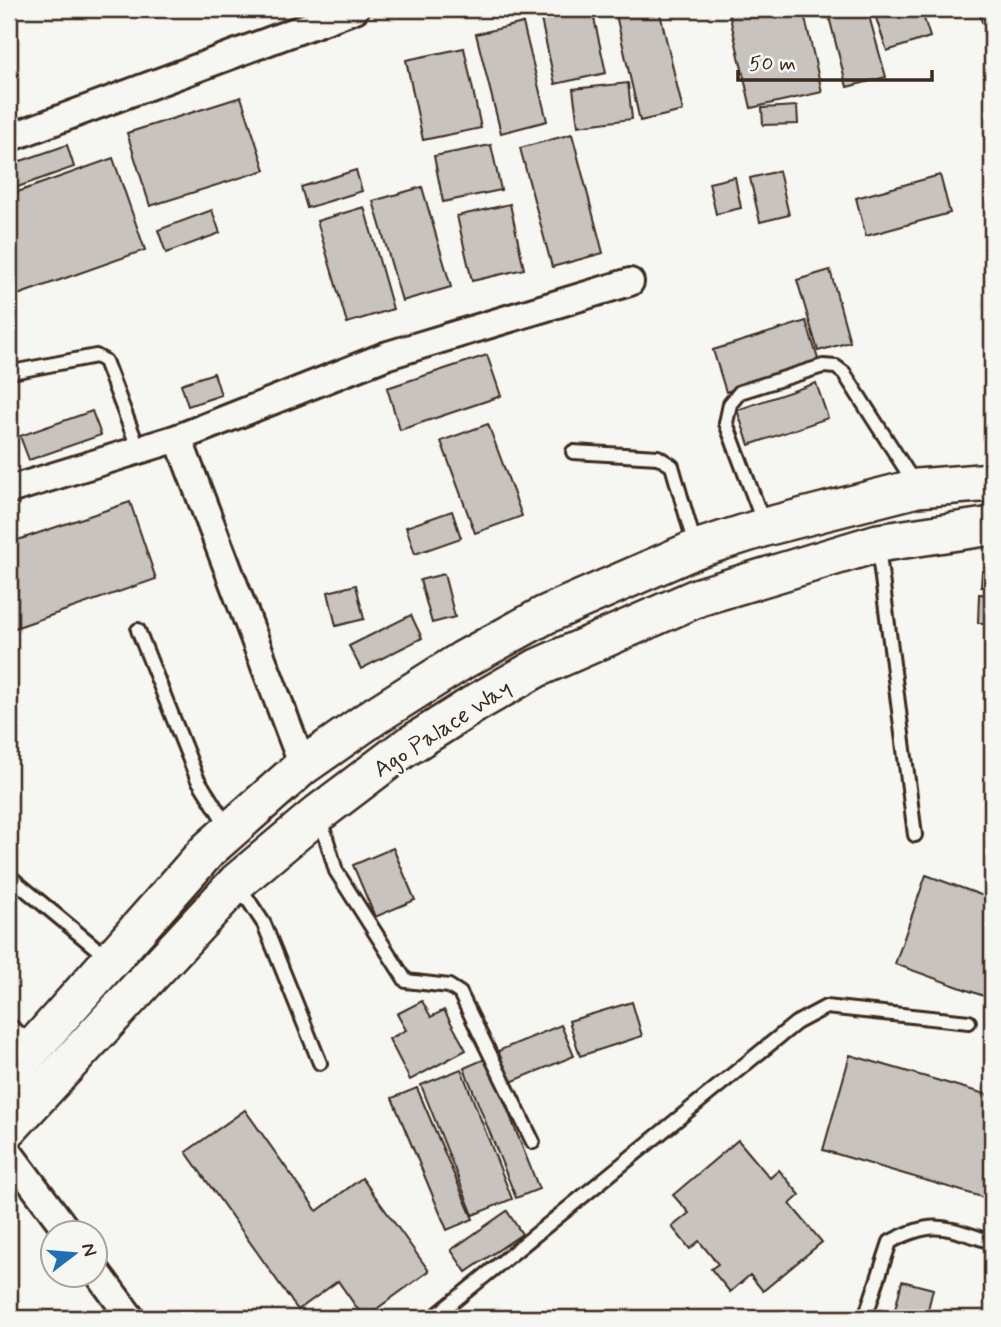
<svg xmlns="http://www.w3.org/2000/svg" width="1001" height="1327" font-family="Mynerve,sans-serif">
	<style>
		.building { fill: #c8c3be; stroke: #3b2a1e; stroke-width: 2 }
		.lines { fill: none; stroke-linecap: round; stroke-linejoin: round }
		.lane-casing { stroke: #3b2a1e; stroke-width: 18 }
		.street-casing { stroke: #3b2a1e; stroke-width: 32 }
		.secondary-casing { stroke: #3b2a1e; stroke-width: 42 }
		.lane { stroke: #f6f6f2; stroke-width: 12 }
		.street { stroke: #f6f6f2; stroke-width: 26 }
		.secondary { stroke: #f6f6f2; stroke-width: 37 }
		.labels { text-anchor: middle; stroke-width: 5; stroke-linejoin: round; paint-order: stroke }
		.street-label { font-size: 24px; fill: #3b2a1e; stroke: #f6f6f2 }
	</style>
	<rect width="100%" height="100%" fill="#f6f6f2"/>
	<filter id="ink" filterUnits="userSpaceOnUse"><feTurbulence type="fractalNoise" baseFrequency=".0143" numOctaves="2"/><feDisplacementMap in="SourceGraphic" scale="14" xChannelSelector="R" yChannelSelector="G"/><feConvolveMatrix kernelMatrix="1 2 1 2 8 2 1 2 1" color-interpolation-filters="sRGB"/></filter>
	<g filter="url(#ink)">
		<g class="building">
			<path d="M547,9H592L606,73L555,84L539,10Z"/>
			<path d="M646,9H659L683,111L640,121L616,15Z"/>
			<path d="M748,9H803L822,92L751,108L729,13Z"/>
			<path d="M842,9H867L886,77L847,87L828,13Z"/>
			<path d="M873,9H921L930,37L887,51Z"/>
			<path d="M978,9H992V18L982,22Z"/>
			<path d="M523,23L547,121L501,133L476,34Z"/>
			<path d="M464,48L481,128L423,140L406,60Z"/>
			<path d="M628,83L632,119L578,126L573,89Z"/>
			<path d="M241,97L265,170L150,206L127,133Z"/>
			<path d="M797,106L798,124L763,125L762,108Z"/>
			<path d="M572,134L603,253L552,267L520,148Z"/>
			<path d="M67,145L74,167L9,190V165Z"/>
			<path d="M491,145L501,190L443,202L434,156Z"/>
			<path d="M113,158L145,250L9,298V195Z"/>
			<path d="M356,170L362,191L307,208L301,187Z"/>
			<path d="M779,171L789,215L760,222L750,178Z"/>
			<path d="M940,175L950,213L866,236L856,198Z"/>
			<path d="M735,177L741,208L716,214L709,183Z"/>
			<path d="M422,187L451,287L402,301L373,201Z"/>
			<path d="M510,204L524,269L472,281L457,216Z"/>
			<path d="M364,207L393,309L347,323L317,221Z"/>
			<path d="M212,210L220,233L166,253L158,230Z"/>
			<path d="M830,270L850,342L818,351L797,280Z"/>
			<path d="M806,321L819,362L726,392L713,350Z"/>
			<path d="M487,355L501,396L400,430L387,388Z"/>
			<path d="M214,373L221,395L188,406L181,384Z"/>
			<path d="M816,383L828,418L749,445L737,410Z"/>
			<path d="M92,411L101,435L29,460L20,436Z"/>
			<path d="M488,424L522,516L475,533L441,441Z"/>
			<path d="M130,502L156,579L9,630V543Z"/>
			<path d="M452,511L461,538L415,554L406,527Z"/>
			<path d="M982,571L992,572V587H981Z"/>
			<path d="M444,574L455,617L432,623L420,580Z"/>
			<path d="M356,585L364,619L336,626L328,592Z"/>
			<path d="M979,594L992,595V623H978Z"/>
			<path d="M411,615L422,638L361,669L349,646Z"/>
			<path d="M393,848L415,900L375,917L353,865Z"/>
			<path d="M926,875L992,899V999L895,964Z"/>
			<path d="M422,1001L431,1017L444,1010L466,1050L410,1080L389,1039L406,1030L397,1014Z"/>
			<path d="M632,1002L642,1036L580,1056L569,1021Z"/>
			<path d="M561,1025L574,1056L511,1082L498,1051Z"/>
			<path d="M850,1055L992,1096V1200L823,1150Z"/>
			<path d="M487,1058L539,1189L516,1198L464,1068Z"/>
			<path d="M461,1069L512,1199L473,1215L421,1085Z"/>
			<path d="M417,1088L473,1219L447,1230L392,1098Z"/>
			<path d="M245,1110L317,1211L362,1178L429,1271L364,1318L338,1281L298,1310L186,1152Z"/>
			<path d="M738,1140L770,1178L779,1170L800,1195L790,1204L822,1242L763,1291L750,1275L730,1292L711,1269L718,1264L699,1241L690,1249L672,1227L689,1213L673,1195Z"/>
			<path d="M507,1211L522,1234L466,1272L451,1250Z"/>
			<path d="M902,1281L933,1289L926,1318H893Z"/>
		</g>
		<g class="lines">
			<defs>
				<g id="lane">
					<path d="M12,372L96,356L105,361L139,450"/>
					<path d="M573,452L658,457L672,466L695,545"/>
					<path d="M764,524L726,423L730,404L740,392L823,366L836,367L844,373L915,484"/>
					<path d="M878,547L915,835"/>
					<path d="M138,630L197,778L229,829"/>
					<path d="M320,817L336,871L406,981L449,986L460,993L533,1142"/>
					<path d="M9,876L108,958"/>
					<path d="M239,886L264,924L320,1063"/>
					<path d="M9,1025L32,1043"/>
					<path d="M433,1318L796,1023L826,1007L969,1022"/>
					<path d="M865,1318L890,1242C935,1218 946,1228 992,1242"/>
				</g>
				<g id="street">
					<path d="M9,138L355,9"/>
					<path d="M178,438L303,766"/>
					<path d="M9,490L178,438L388,355L630,282"/>
					<path d="M9,1153L68,1232"/>
					<path d="M94,1268L131,1318"/>
				</g>
				<g id="secondary">
					<path d="M9,1075L208,850L303,766L376,715L463,660L545,615L696,549L765,527L917,488L992,482"/>
					<path d="M9,1128L237,882L319,813L402,750L476,703L537,668L699,597L878,543L992,526"/>
				</g>
			</defs>
			<use href="#lane" class="lane-casing"/>
			<use href="#street" class="street-casing"/>
			<use href="#secondary" class="secondary-casing"/>
			<use href="#lane" class="lane"/>
			<use href="#street" class="street"/>
			<use href="#secondary" class="secondary"/>
		</g>
	</g>
	<g class="labels">
		<g class="street-label">
			<text transform="translate(442 728) rotate(-33)" y="8">Ago Palace Way</text>
		</g>
	</g>
	<rect width="1001" height="1327" fill="none" stroke="#f6f6f2" stroke-width="35"/>
	<rect x="18" y="18" width="966" height="1292" fill="none" stroke="#3b2a1e" stroke-width="2.5" filter="url(#ink)"/>
	<g transform="translate(74 1254) rotate(74)"><circle r="33" fill="#f6f6f2" stroke="#aba49d" stroke-width="2"/>
	<path d="M0-5L12 26L0 18L-12 26Z" fill="#1f6fb2"/>
	<text y="-10" font-size="19" font-weight="bold" text-anchor="middle" fill="#3b2a1e">N</text>
	</g>
	<path d="M738 70v10h194v-10" fill="none" stroke="#3b2a1e" stroke-width="3.5"/>
	<text x="749" y="70" font-size="21" fill="#3b2a1e" stroke="#f6f6f2" stroke-width="5" paint-order="stroke">50 m</text>
</svg>
